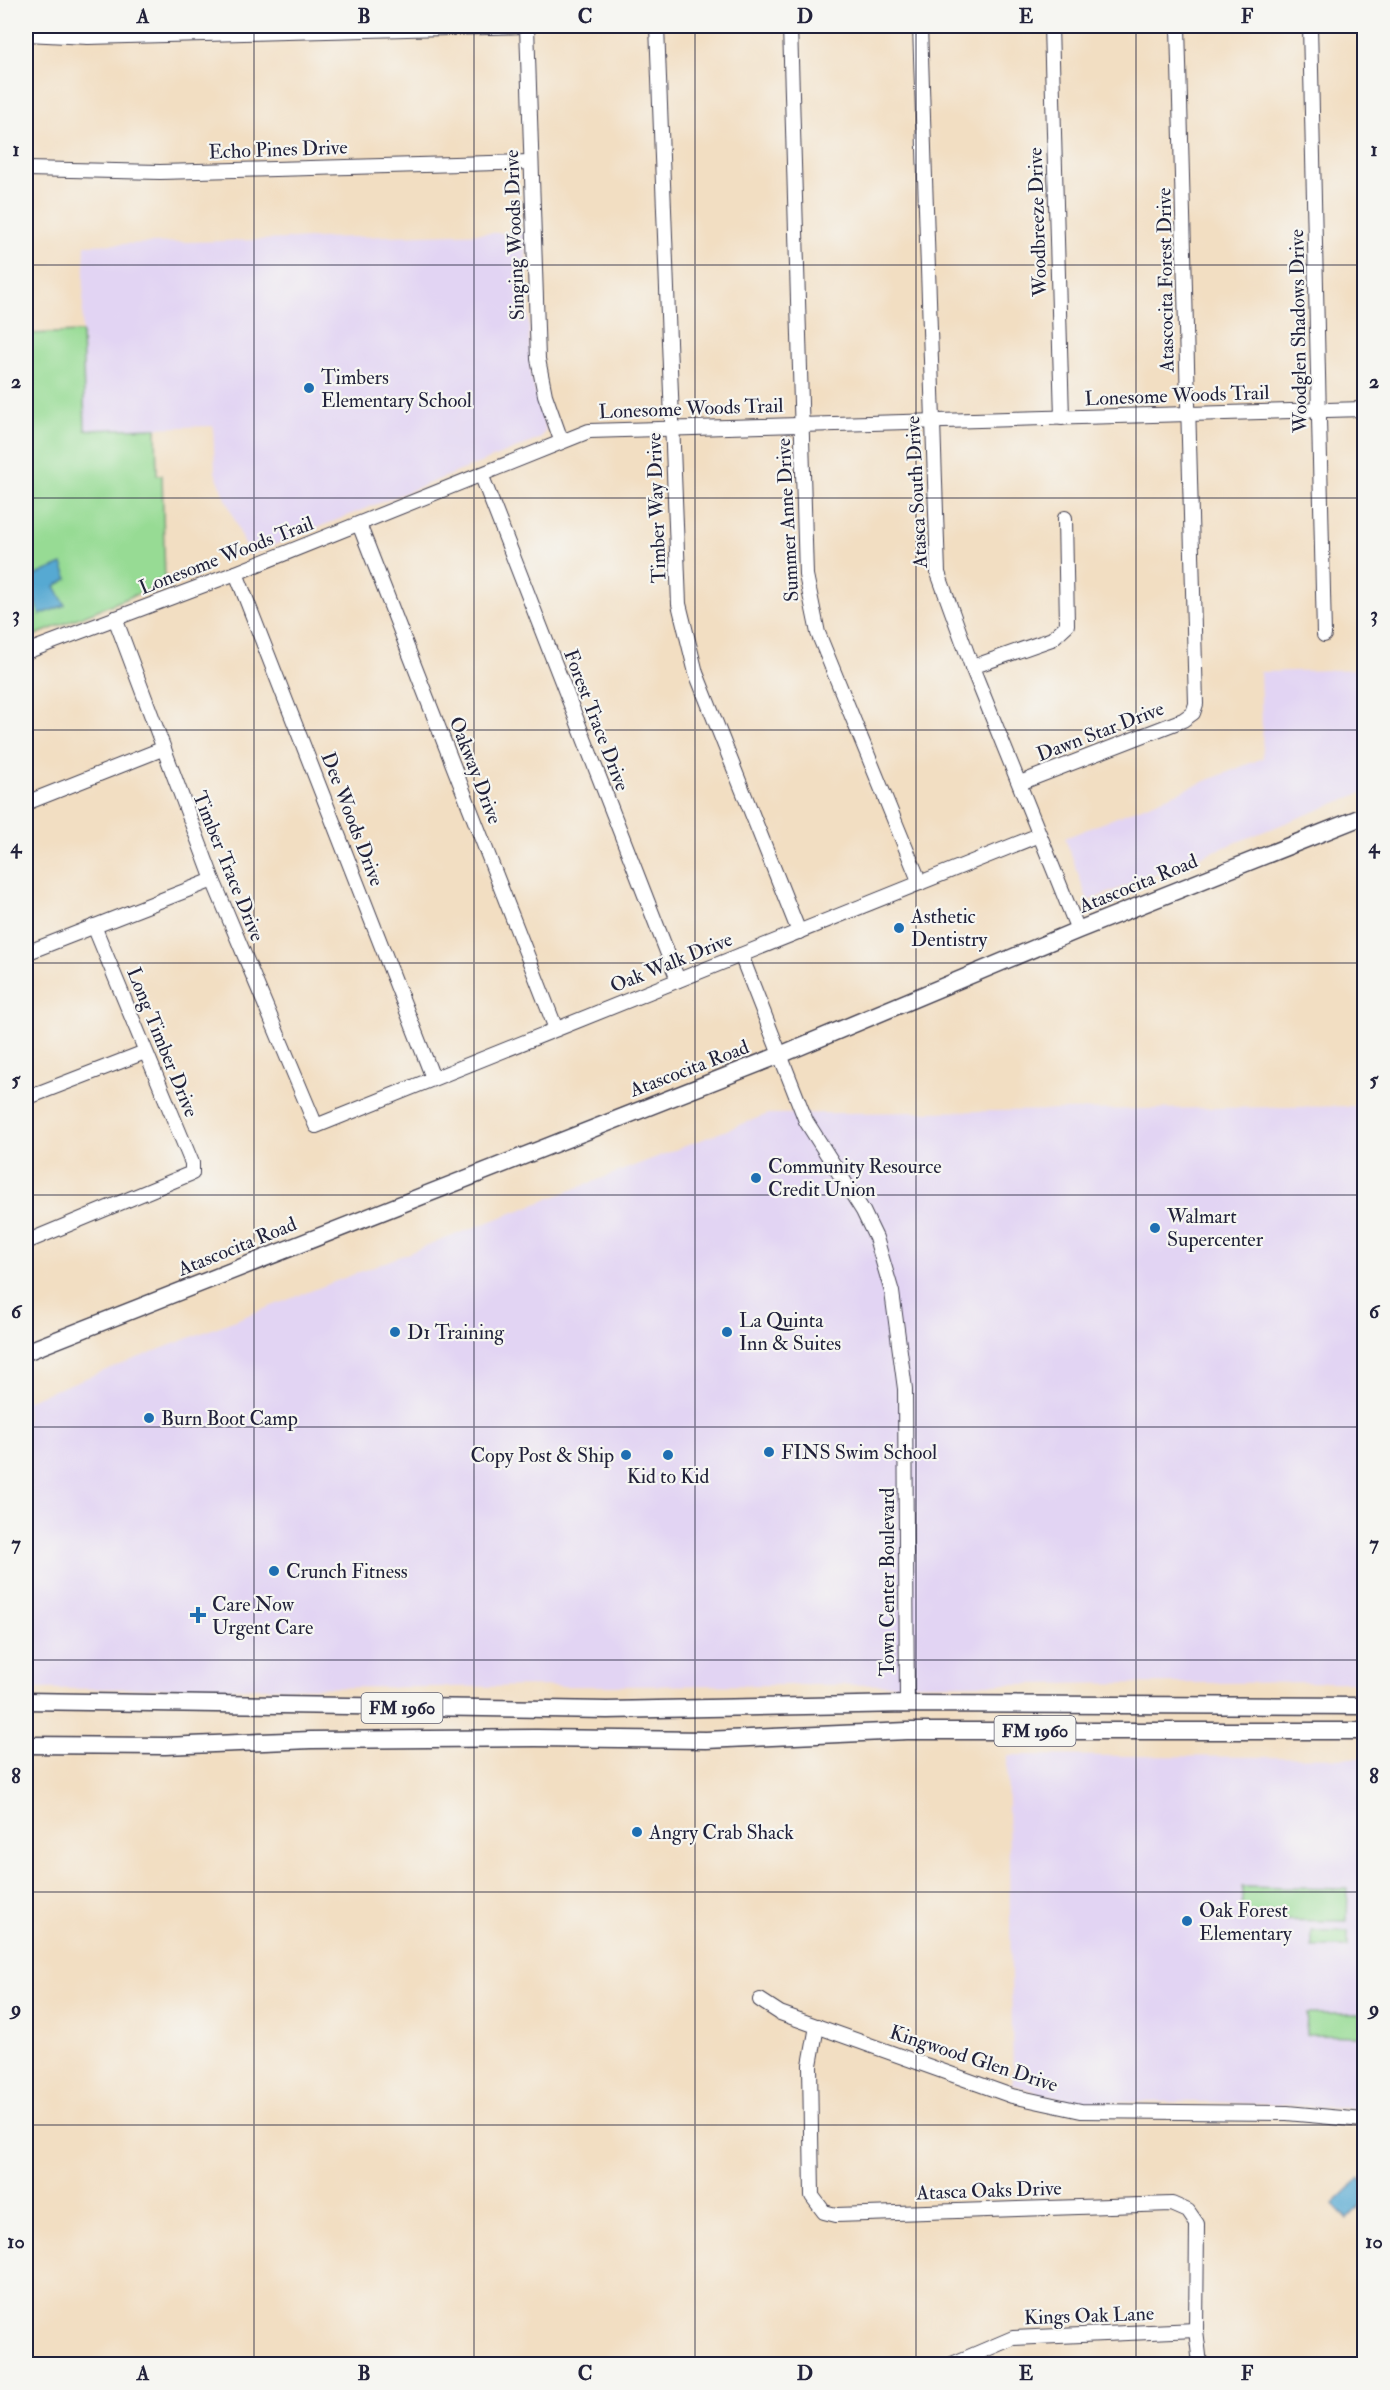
<svg xmlns="http://www.w3.org/2000/svg" width="1390" height="2390" font-family="'IM FELL Double Pica',serif">
	<style>
		.built { fill: #e2d4f3 }
		.green { fill: #97db94; stroke: #5c7e68; stroke-width: 1.5 }
		.water { fill: #57a9d2; stroke: #3c6686; stroke-width: 1.5 }
		.lines { fill: none; stroke-linecap: round; stroke-linejoin: round }
		.minor-casing { stroke: #413e4f; stroke-width: 16 }
		.major-casing { stroke: #413e4f; stroke-width: 19 }
		.minor { stroke: #fff; stroke-width: 14 }
		.major { stroke: #fff; stroke-width: 16 }
		.grid { fill: none; stroke: #22223b; stroke-width: 1.5; stroke-opacity: 0.55 }
		.poi-dot { fill: #1f6fb2; stroke: #f6f6f2; stroke-width: 2 }
		.labels { text-anchor: middle; stroke-width: 4.5; stroke-linejoin: round; paint-order: stroke }
		.shield { fill: #f6f6f2; stroke: #626272; stroke-width: 1.5 }
		.shield-label { font-size: 18px; font-weight: bold; fill: #22223b }
		.street-label { font-size: 20px; fill: #22223b; stroke: #f6f6f2 }
		.poi-label { font-size: 20px; fill: #22223b; stroke: #f6f6f2; text-anchor: start }
		.neatline { fill: none; stroke: #22223b; stroke-width: 2 }
		.grid-label { font-size: 20px; text-anchor: middle; font-weight: bold; fill: #22223b }
	</style>
	<rect width="100%" height="100%" fill="#f6f6f2"/>
	<filter id="ink" filterUnits="userSpaceOnUse"><feTurbulence type="fractalNoise" baseFrequency=".0167" numOctaves="2"/><feDisplacementMap in="SourceGraphic" scale="12" xChannelSelector="R" yChannelSelector="G"/><feConvolveMatrix kernelMatrix="1 2 1 2 8 2 1 2 1" color-interpolation-filters="sRGB"/></filter>
	<filter id="wash" filterUnits="userSpaceOnUse"><feTurbulence type="fractalNoise" baseFrequency=".008" numOctaves="4" result="noise"/><feDisplacementMap in="SourceGraphic" scale="24" xChannelSelector="R" yChannelSelector="G"/><feGaussianBlur stdDeviation="1.35" result="paint"/><feColorMatrix in="noise" values="0 0 0 0 0 0 0 0 0 0 0 0 0 0 0 0 0 1.4 0 .05"/><feComposite in="paint" operator="in"/></filter>
	<g filter="url(#wash)">
		<rect width="100%" height="100%" fill="#f2dec2"/>
		<g class="built">
			<path d="M525,232L531,376L546,429L541,438L525,445L249,555L215,472L213,426L85,430L82,332L85,245Z"/>
			<path d="M1364,669V792L1088,901L1065,838L1263,758L1260,672Z"/>
			<path d="M1364,1106V1682L26,1689V1401L768,1114Z"/>
			<path d="M1007,1755L1364,1758V2109L1213,2102H1083L1044,2095L1013,2084Z"/>
		</g>
		<g class="green">
			<path d="M82,332L85,430L156,428L157,475H162L165,583L26,639V334Z"/>
			<path d="M1242,1887L1348,1889L1347,1921L1242,1920Z"/>
			<rect x="1312" y="1931" width="36" height="16"/>
			<path d="M1307,2014H1361V2036L1306,2035Z"/>
		</g>
		<g class="water">
			<path d="M62,564L68,579L55,586L65,605L40,615L27,579Z"/>
			<path d="M1360,2178L1364,2183V2202L1347,2219L1333,2204Z"/>
		</g>
	</g>
	<g filter="url(#ink)">
		<g class="lines">
			<defs>
				<g id="minor">
					<path d="M527,26L538,359L545,395L561,440"/>
					<path d="M657,26L679,604L696,673L799,932"/>
					<path d="M790,26L806,575L818,633L920,883"/>
					<path d="M920,26L938,573L972,667L1078,930"/>
					<path d="M1051,26L1062,418"/>
					<path d="M1310,26L1324,635"/>
					<path d="M26,34L88,37L527,26"/>
					<path d="M26,169L160,172L531,162"/>
					<path d="M481,474L678,980"/>
					<path d="M359,524L556,1029"/>
					<path d="M236,573L433,1078"/>
					<path d="M115,618L213,880L316,1126L1039,835"/>
					<path d="M26,652L236,573L589,431L1364,409"/>
					<path d="M972,667L1052,639L1067,625L1065,518"/>
					<path d="M1020,783L1183,720L1193,713L1196,704L1178,26"/>
					<path d="M26,803L162,749"/>
					<path d="M26,953L213,880"/>
					<path d="M741,955L806,1121L863,1211L876,1238L892,1292L905,1389L907,1704"/>
					<path d="M26,1098L145,1052"/>
					<path d="M26,1242L192,1173V1163L94,926"/>
					<path d="M760,2000L780,2013L1012,2096L1081,2111L1287,2113L1364,2120"/>
					<path d="M817,2026L810,2065L812,2196L824,2212L836,2215L1172,2204L1188,2211L1197,2224L1196,2330L1200,2364"/>
					<path d="M952,2364L1013,2338L1196,2330"/>
				</g>
				<g id="major">
					<path d="M26,1352L780,1055L1078,930L1364,816"/>
					<path d="M26,1701L607,1710L907,1704L1364,1706"/>
					<path d="M26,1745L165,1746L311,1740L536,1738L706,1740L907,1731H1364"/>
				</g>
			</defs>
			<use href="#minor" class="minor-casing"/>
			<use href="#major" class="major-casing"/>
			<use href="#minor" class="minor"/>
			<use href="#major" class="major"/>
		</g>
	</g>
	<path class="grid" d="M254,26V2364M474,26V2364M695,26V2364M916,26V2364M1136,26V2364M26,265H1364M26,498H1364M26,730H1364M26,963H1364M26,1195H1364M26,1427H1364M26,1660H1364M26,1892H1364M26,2125H1364"/>
	<g class="poi-dot">
		<circle cx="309" cy="388" r="6"/>
		<circle cx="899" cy="928" r="6"/>
		<circle cx="756" cy="1178" r="6"/>
		<circle cx="1155" cy="1228" r="6"/>
		<circle cx="395" cy="1332" r="6"/>
		<circle cx="727" cy="1332" r="6"/>
		<circle cx="149" cy="1418" r="6"/>
		<circle cx="769" cy="1452" r="6"/>
		<circle cx="626" cy="1455" r="6"/>
		<circle cx="668" cy="1455" r="6"/>
		<circle cx="274" cy="1571" r="6"/>
		<path d="M195 1606h6v6h6v6h-6v6h-6v-6h-6v-6h6z"/>
		<circle cx="637" cy="1832" r="6"/>
		<circle cx="1187" cy="1921" r="6"/>
	</g>
	<g class="labels">
		<g class="shield">
			<rect x="361.5" y="1693" width="81" height="30" rx="4.5"/>
			<rect x="994.5" y="1716" width="81" height="30" rx="4.5"/>
		</g>
		<g class="shield-label">
			<text x="402" y="1714">FM 1960</text>
			<text x="1035" y="1737">FM 1960</text>
		</g>
		<g class="street-label">
			<text transform="translate(278 149) rotate(-2)" y="7">Echo Pines Drive</text>
			<text transform="translate(1037 222) rotate(-92)" y="7">Woodbreeze Drive</text>
			<text transform="translate(514 235) rotate(-92)" y="7">Singing Woods Drive</text>
			<text transform="translate(1165 280) rotate(-91)" y="7">Atascocita Forest Drive</text>
			<text transform="translate(1298 331) rotate(-91)" y="7">Woodglen Shadows Drive</text>
			<text transform="translate(1177 395) rotate(-2)" y="7">Lonesome Woods Trail</text>
			<text transform="translate(691 408) rotate(-2)" y="7">Lonesome Woods Trail</text>
			<text transform="translate(916 492) rotate(-93)" y="7">Atasca South Drive</text>
			<text transform="translate(656 508) rotate(-92)" y="7">Timber Way Drive</text>
			<text transform="translate(787 520) rotate(-93)" y="7">Summer Anne Drive</text>
			<text transform="translate(226 555) rotate(-21)" y="7">Lonesome Woods Trail</text>
			<text transform="translate(597 720) rotate(69)" y="7">Forest Trace Drive</text>
			<text transform="translate(1100 731) rotate(-21)" y="7">Dawn Star Drive</text>
			<text transform="translate(476 770) rotate(69)" y="7">Oakway Drive</text>
			<text transform="translate(353 819) rotate(69)" y="7">Dee Woods Drive</text>
			<text transform="translate(229 866) rotate(68)" y="7">Timber Trace Drive</text>
			<text transform="translate(1138 883) rotate(-22)" y="7">Atascocita Road</text>
			<text transform="translate(671 962) rotate(-22)" y="7">Oak Walk Drive</text>
			<text transform="translate(163 1042) rotate(68)" y="7">Long Timber Drive</text>
			<text transform="translate(689 1068) rotate(-21)" y="7">Atascocita Road</text>
			<text transform="translate(237 1246) rotate(-22)" y="7">Atascocita Road</text>
			<text transform="translate(887 1582) rotate(-90)" y="7">Town Center Boulevard</text>
			<text transform="translate(974 2058) rotate(18)" y="7">Kingwood Glen Drive</text>
			<text transform="translate(989 2190) rotate(-2)" y="7">Atasca Oaks Drive</text>
			<text transform="translate(1089 2315) rotate(-2)" y="7">Kings Oak Lane</text>
		</g>
		<g class="poi-label">
			<text x="321" y="384">Timbers<tspan x="321" dy="23">Elementary School</tspan></text>
			<text x="911" y="923">Asthetic<tspan x="911" dy="23">Dentistry</tspan></text>
			<text x="768" y="1173">Community Resource<tspan x="768" dy="23">Credit Union</tspan></text>
			<text x="1167" y="1223">Walmart<tspan x="1167" dy="23">Supercenter</tspan></text>
			<text x="739" y="1327">La Quinta<tspan x="739" dy="23">Inn &amp; Suites</tspan></text>
			<text x="407" y="1339">D1 Training</text>
			<text x="161" y="1425">Burn Boot Camp</text>
			<text x="781" y="1459">FINS Swim School</text>
			<text x="614" y="1462" text-anchor="end">Copy Post &amp; Ship</text>
			<text x="668" y="1483" text-anchor="middle">Kid to Kid</text>
			<text x="286" y="1578">Crunch Fitness</text>
			<text x="212" y="1611">Care Now<tspan x="212" dy="23">Urgent Care</tspan></text>
			<text x="649" y="1839">Angry Crab Shack</text>
			<text x="1199" y="1917">Oak Forest<tspan x="1199" dy="23">Elementary</tspan></text>
		</g>
	</g>
	<rect width="1390" height="2390" fill="none" stroke="#f6f6f2" stroke-width="66"/>
	<rect x="33" y="33" width="1324" height="2324" class="neatline"/>
	<g class="grid-label">
		<text x="143" y="23">A</text>
		<text x="364" y="23">B</text>
		<text x="585" y="23">C</text>
		<text x="805" y="23">D</text>
		<text x="1026" y="23">E</text>
		<text x="1247" y="23">F</text>
		<text x="16" y="156">1</text>
		<text x="1374" y="156">1</text>
		<text x="16" y="388">2</text>
		<text x="1374" y="388">2</text>
		<text x="16" y="621">3</text>
		<text x="1374" y="621">3</text>
		<text x="16" y="853">4</text>
		<text x="1374" y="853">4</text>
		<text x="16" y="1086">5</text>
		<text x="1374" y="1086">5</text>
		<text x="16" y="1318">6</text>
		<text x="1374" y="1318">6</text>
		<text x="16" y="1550">7</text>
		<text x="1374" y="1550">7</text>
		<text x="16" y="1783">8</text>
		<text x="1374" y="1783">8</text>
		<text x="16" y="2015">9</text>
		<text x="1374" y="2015">9</text>
		<text x="16" y="2248">10</text>
		<text x="1374" y="2248">10</text>
		<text x="143" y="2380">A</text>
		<text x="364" y="2380">B</text>
		<text x="585" y="2380">C</text>
		<text x="805" y="2380">D</text>
		<text x="1026" y="2380">E</text>
		<text x="1247" y="2380">F</text>
	</g>
</svg>
